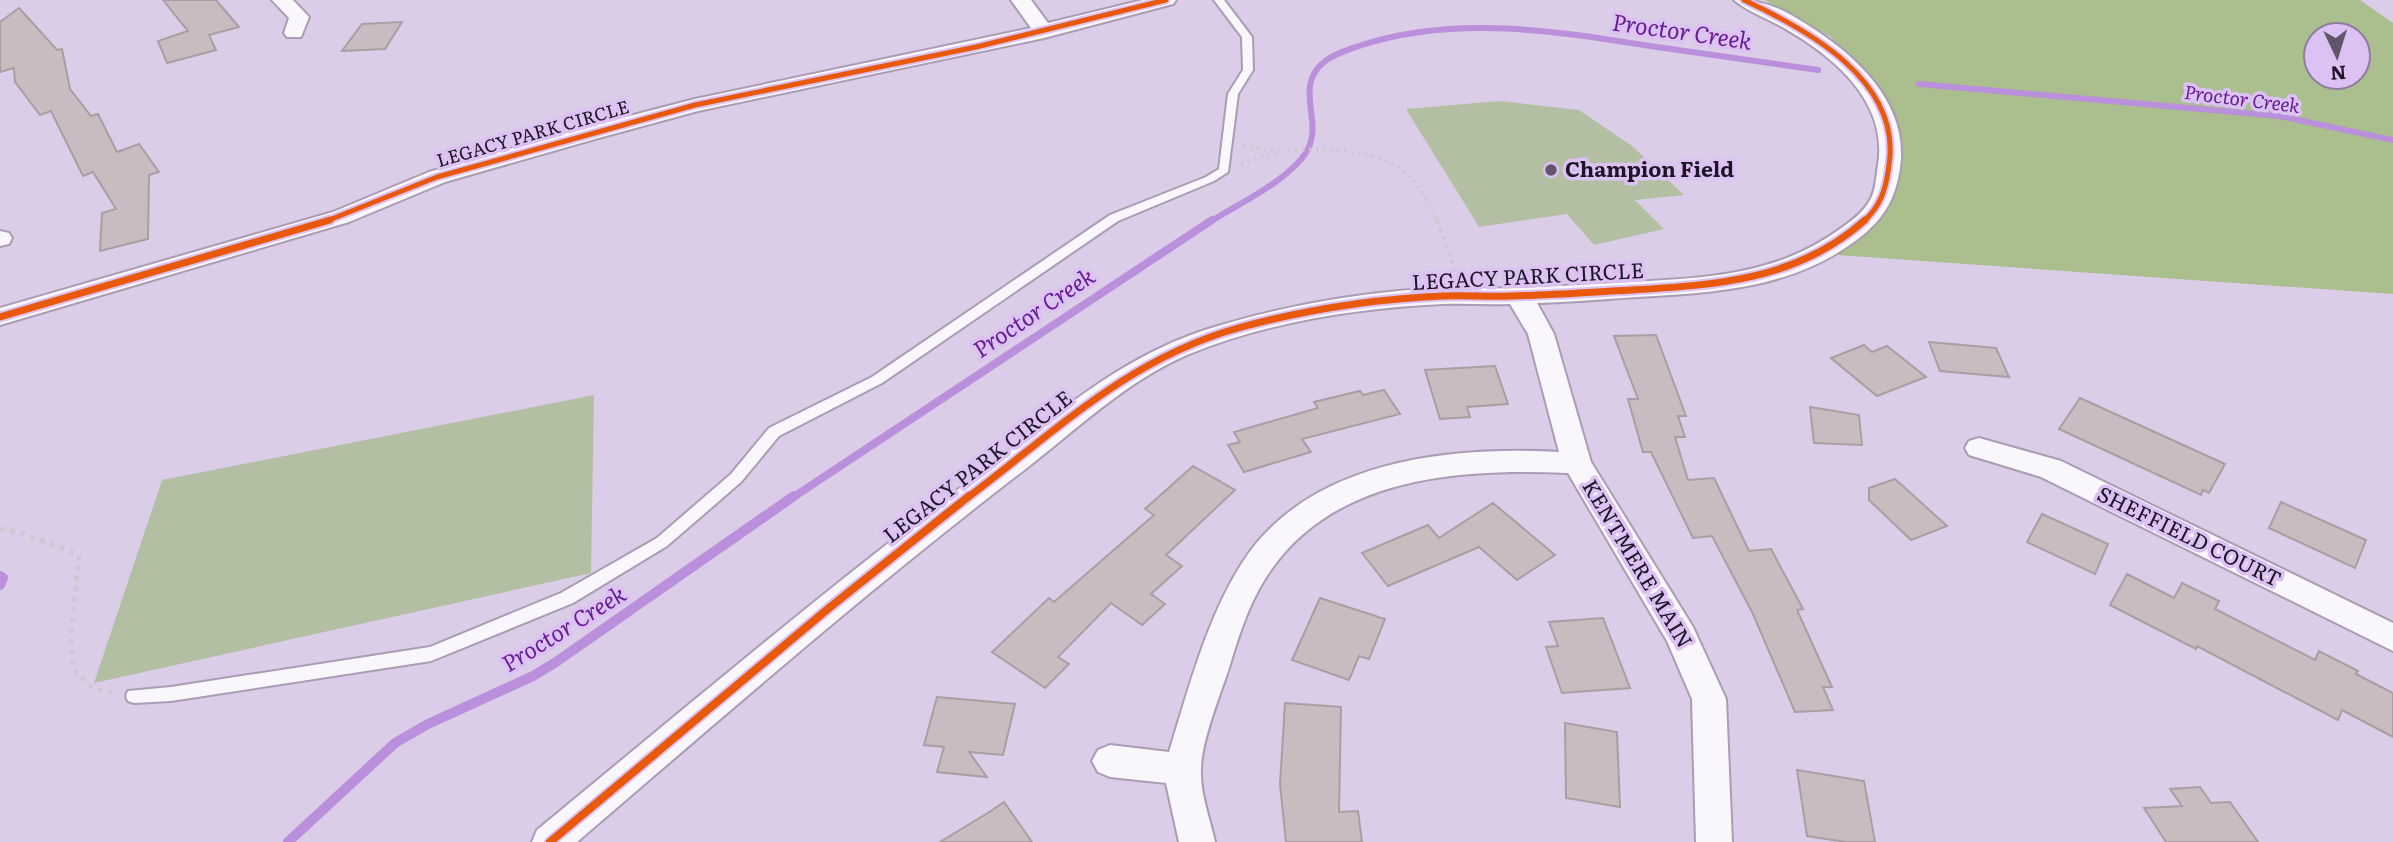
<svg xmlns="http://www.w3.org/2000/svg" width="2393" height="842" font-family="Literata,serif">
	<style>
		.green { fill: #b3bfa2 }
		.forest { fill: #abbe8d; fill-rule: evenodd }
		.lines { fill: none; stroke-linecap: round; stroke-linejoin: round }
		.stream-far2 { stroke: #ba8fdb; stroke-width: 6 }
		.stream-far1 { stroke: #ba8fdb; stroke-width: 8 }
		.stream { stroke: #ba8fdb; stroke-width: 10 }
		.building { fill: #c9bcc0; stroke: #ab9da2; stroke-width: 2 }
		.service-casing { stroke: #a89db2; stroke-width: 4 }
		.minor-casing { stroke: #a89db2; stroke-width: 4 }
		.path-far2 { stroke: #cdc9d0; stroke-width: 3.5; stroke-dasharray: 2.5 4.5; stroke-linecap: butt }
		.path-far1 { stroke: #cdc9d0; stroke-width: 4.5; stroke-dasharray: 3.5 5; stroke-linecap: butt }
		.path { stroke: #cdc9d0; stroke-width: 5; stroke-dasharray: 4.5 6; stroke-linecap: butt }
		.service { fill: #faf7fc; fill-rule: evenodd }
		.minor { fill: #faf7fc; fill-rule: evenodd }
		.cycleway-far2-casing { stroke: #dcc1f3; stroke-width: 9 }
		.cycleway-far1-casing { stroke: #dcc1f3; stroke-width: 11 }
		.cycleway-casing { stroke: #dcc1f3; stroke-width: 12 }
		.cycleway-far2 { stroke: #e8590c; stroke-width: 5 }
		.cycleway-far1 { stroke: #e8590c; stroke-width: 7 }
		.cycleway { stroke: #e8590c; stroke-width: 8 }
		.poi-dot { fill: #61556b; stroke: #dcc1f3; stroke-width: 2.5 }
		.labels { text-anchor: middle; stroke-width: 7; stroke-linejoin: round; paint-order: stroke }
		.far-street-label { font-size: 18px; fill: #1f1527; stroke: #dcc1f3 }
		.far-water-label { font-size: 19px; font-style: italic; fill: #671e93; stroke: #dcc1f3 }
		.poi-label { font-size: 21px; font-weight: bold; fill: #1f1527; stroke: #dcc1f3; text-anchor: start }
		.street-label { font-size: 21px; fill: #1f1527; stroke: #dcc1f3 }
		.water-label { font-size: 23px; font-style: italic; fill: #671e93; stroke: #dcc1f3 }
	</style>
	<rect width="100%" height="100%" fill="#dbcce8"/>
	<g class="green">
		<path d="M1500,101L1579,110L1632,146L1684,195L1635,200L1664,229L1594,245L1567,214L1479,227L1406,109Z"/>
		<path d="M594,395L591,573L94,683L162,480Z"/>
	</g>
	<path class="forest" d="M1765,0H2360L2393,23V294L1809,253L1882,214L1883,99L1831,37ZM2316,35H2358V77H2316Z"/>
	<g class="lines">
		<g class="stream-far2">
			<path d="M1919,84L2279,116L2393,140"/>
			<path d="M1210,222C1238,204 1290,180 1307,151C1324,121 1293,87 1324,62C1335,53 1350,49 1362,45C1456,15 1556,31 1650,46C1706,54 1762,62 1818,70"/>
		</g>
		<path class="stream-far1" d="M792,498L1212,220"/>
		<g class="stream">
			<path d="M0,576L3,578L0,585"/>
			<path d="M288,842L395,743L428,724L533,676L556,662L794,496"/>
		</g>
	</g>
	<g class="building">
		<path d="M163,0H216L239,27L209,35L216,50L167,63L158,41L188,31Z"/>
		<path d="M19,8L57,50L62,49L70,89L91,116L98,114L117,152L139,144L159,172L149,175L148,239L100,251L102,213L116,209L93,172L83,176L51,111L40,115L15,82L14,68L0,72V22Z"/>
		<path d="M402,22L385,49L342,51L362,24Z"/>
		<path d="M1656,335L1686,416H1678L1685,437H1675L1688,480L1714,478L1749,551L1771,549L1803,609L1797,610L1832,687H1823L1833,710L1795,712L1753,614L1712,536L1693,538L1651,452H1643L1628,399H1638L1614,336Z"/>
		<path d="M1929,342L1996,348L2009,377L1940,371Z"/>
		<path d="M1864,345L1872,352L1887,346L1926,377L1877,396L1831,358Z"/>
		<path d="M1495,366L1508,404L1467,407L1470,417L1440,419L1425,370Z"/>
		<path d="M1384,390L1400,414L1302,439L1311,452L1244,472L1228,445L1240,442L1234,432L1318,408L1314,402L1360,391L1363,395Z"/>
		<path d="M2080,398L2225,464L2209,493L2203,490L2201,495L2059,429Z"/>
		<path d="M1810,407L1859,415L1862,445L1814,443Z"/>
		<path d="M1193,466L1235,490L1166,555L1182,566L1151,594L1165,604L1142,625L1111,603L1058,657L1069,664L1045,688L992,652L1049,598L1054,602L1154,515L1145,509Z"/>
		<path d="M1895,479L1947,526L1911,540L1869,500V488Z"/>
		<path d="M2281,502L2366,540L2355,568L2269,528Z"/>
		<path d="M1493,503L1555,555L1517,580L1479,547L1388,586L1362,553L1428,525L1439,538Z"/>
		<path d="M2042,514L2108,544L2095,574L2027,542Z"/>
		<path d="M2127,574L2174,598L2182,583L2219,601L2215,609L2315,660L2319,651L2358,671L2356,674L2393,693V737L2342,710L2338,720L2197,646L2196,649L2110,605Z"/>
		<path d="M1320,598L1385,619L1369,659L1359,656L1349,680L1292,660Z"/>
		<path d="M1603,618L1630,688L1562,693L1546,647L1558,646L1549,622Z"/>
		<path d="M937,697L1015,704L1003,755L969,752L987,777L937,772L944,747L924,745Z"/>
		<path d="M1285,703L1341,707L1339,812L1358,811L1362,842H1286L1280,784Z"/>
		<path d="M1565,723L1617,732L1620,807L1566,798Z"/>
		<path d="M1797,770L1864,781L1875,842H1846L1807,836Z"/>
		<path d="M2200,787L2211,803L2230,802L2258,842H2166L2144,808L2182,806L2170,789Z"/>
		<path d="M1004,802L1032,842H940L991,811Z"/>
	</g>
	<g class="lines">
		<defs>
			<path id="service" d="M1214,0H1224L1252,37L1253,70L1238,94L1228,172L1214,181L1118,221L882,383L779,436L741,482L667,546L573,603L431,661L171,701L134,703L128,701L126,696L128,691L171,687L430,647L561,593L657,538L731,474L769,428L872,377L1110,215L1206,177L1219,169L1228,94L1243,70L1242,37Z"/>
			<g id="minor">
				<path d="M272,0H293L309,17L301,37H287L284,33L289,18Z"/>
				<path d="M1011,0H1031L1048,23L1143,0H1176L1173,4L1044,38L698,111L595,139L445,182L349,222L0,325V308L333,212L429,172L579,129L695,99L1031,28Z"/>
				<path d="M1734,0C1769,0 1788,12 1817,31C1863,62 1909,108 1900,168C1896,196 1886,216 1863,235C1798,288 1717,293 1637,297C1604,299 1570,302 1537,303L1554,334L1591,462L1693,627L1726,699L1732,842H1696L1692,699L1667,641L1568,473C1459,468 1329,476 1265,579C1248,606 1238,638 1229,668C1220,695 1201,742 1201,770C1200,794 1210,818 1215,842H1179L1166,783L1110,777L1098,772L1092,761L1098,750L1110,745L1169,752C1189,688 1206,620 1242,563C1308,460 1449,446 1559,452L1528,334L1510,304C1488,305 1465,303 1443,304C1358,308 1266,322 1187,355C1125,382 1076,430 1023,471C870,588 724,716 577,842H532L537,830C684,709 829,586 981,472C1057,415 1123,353 1218,326C1284,306 1353,294 1422,289C1452,287 1482,289 1513,288C1552,287 1591,284 1630,282C1704,278 1774,276 1837,231C1849,223 1863,213 1870,200C1876,190 1876,176 1878,165C1888,104 1837,59 1789,31C1772,20 1749,13 1734,0Z"/>
				<path d="M0,231L9,233L12,238L9,244L0,246Z"/>
				<path d="M1979,438L2061,461L2393,623V651L2041,477L1969,455L1965,448L1969,441Z"/>
			</g>
		</defs>
		<use href="#service" class="service-casing"/>
		<use href="#minor" class="minor-casing"/>
		<g class="path-far2">
			<path d="M1243,146L1280,152"/>
			<path d="M1241,164C1253,160 1265,155 1278,153C1316,146 1379,147 1409,176C1422,188 1430,206 1437,222"/>
		</g>
		<path class="path-far1" d="M1437,220L1458,277"/>
		<path class="path" d="M0,529L20,532L79,555L71,637L73,669L93,689L116,693"/>
		<use href="#service" class="service"/>
		<use href="#minor" class="minor"/>
		<defs>
			<g id="cycleway-far2">
				<path d="M1744,0C1808,30 1902,81 1889,165C1886,189 1881,206 1863,222"/>
				<path d="M324,222L437,177L695,105L976,47L1166,0"/>
			</g>
			<g id="cycleway-far1">
				<path d="M0,317L330,220"/>
				<path d="M967,498C1056,431 1128,359 1238,328C1304,310 1374,299 1442,296C1465,295 1488,297 1511,296C1551,295 1592,292 1632,290C1717,285 1798,280 1865,220"/>
			</g>
			<path id="cycleway" d="M550,842L829,608L969,496"/>
		</defs>
		<use href="#cycleway-far2" class="cycleway-far2-casing"/>
		<use href="#cycleway-far1" class="cycleway-far1-casing"/>
		<use href="#cycleway" class="cycleway-casing"/>
		<use href="#cycleway-far2" class="cycleway-far2"/>
		<use href="#cycleway-far1" class="cycleway-far1"/>
		<use href="#cycleway" class="cycleway"/>
	</g>
	<circle class="poi-dot" cx="1551" cy="170" r="7"/>
	<g class="labels">
		<g class="far-street-label">
			<text transform="translate(533 134) rotate(-16)" y="6">LEGACY PARK CIRCLE</text>
		</g>
		<g class="far-water-label">
			<text transform="translate(2242 99) rotate(7)" y="7">Proctor Creek</text>
		</g>
		<g class="poi-label">
			<text x="1565" y="177">Champion Field</text>
		</g>
		<g class="street-label">
			<text transform="translate(1528 277) rotate(-3)" y="7">LEGACY PARK CIRCLE</text>
			<text transform="translate(978 467) rotate(-38)" y="7">LEGACY PARK CIRCLE</text>
			<text transform="translate(2189 537) rotate(26)" y="7">SHEFFIELD COURT</text>
			<text transform="translate(1637 564) rotate(59)" y="7">KENTMERE MAIN</text>
		</g>
		<g class="water-label">
			<text transform="translate(1682 32) rotate(8)" y="8">Proctor Creek</text>
			<text transform="translate(1034 313) rotate(-34)" y="8">Proctor Creek</text>
			<text transform="translate(564 629) rotate(-32)" y="8">Proctor Creek</text>
		</g>
	</g>
	<g transform="translate(2337 56) rotate(176)"><circle r="33" fill="#dcc1f3" stroke="#907ca1" stroke-width="2"/>
	<path d="M0-5L12 26L0 18L-12 26Z" fill="#61556b"/>
	<text y="-10" font-size="19" font-weight="bold" text-anchor="middle" fill="#1f1527">N</text>
	</g>
</svg>
